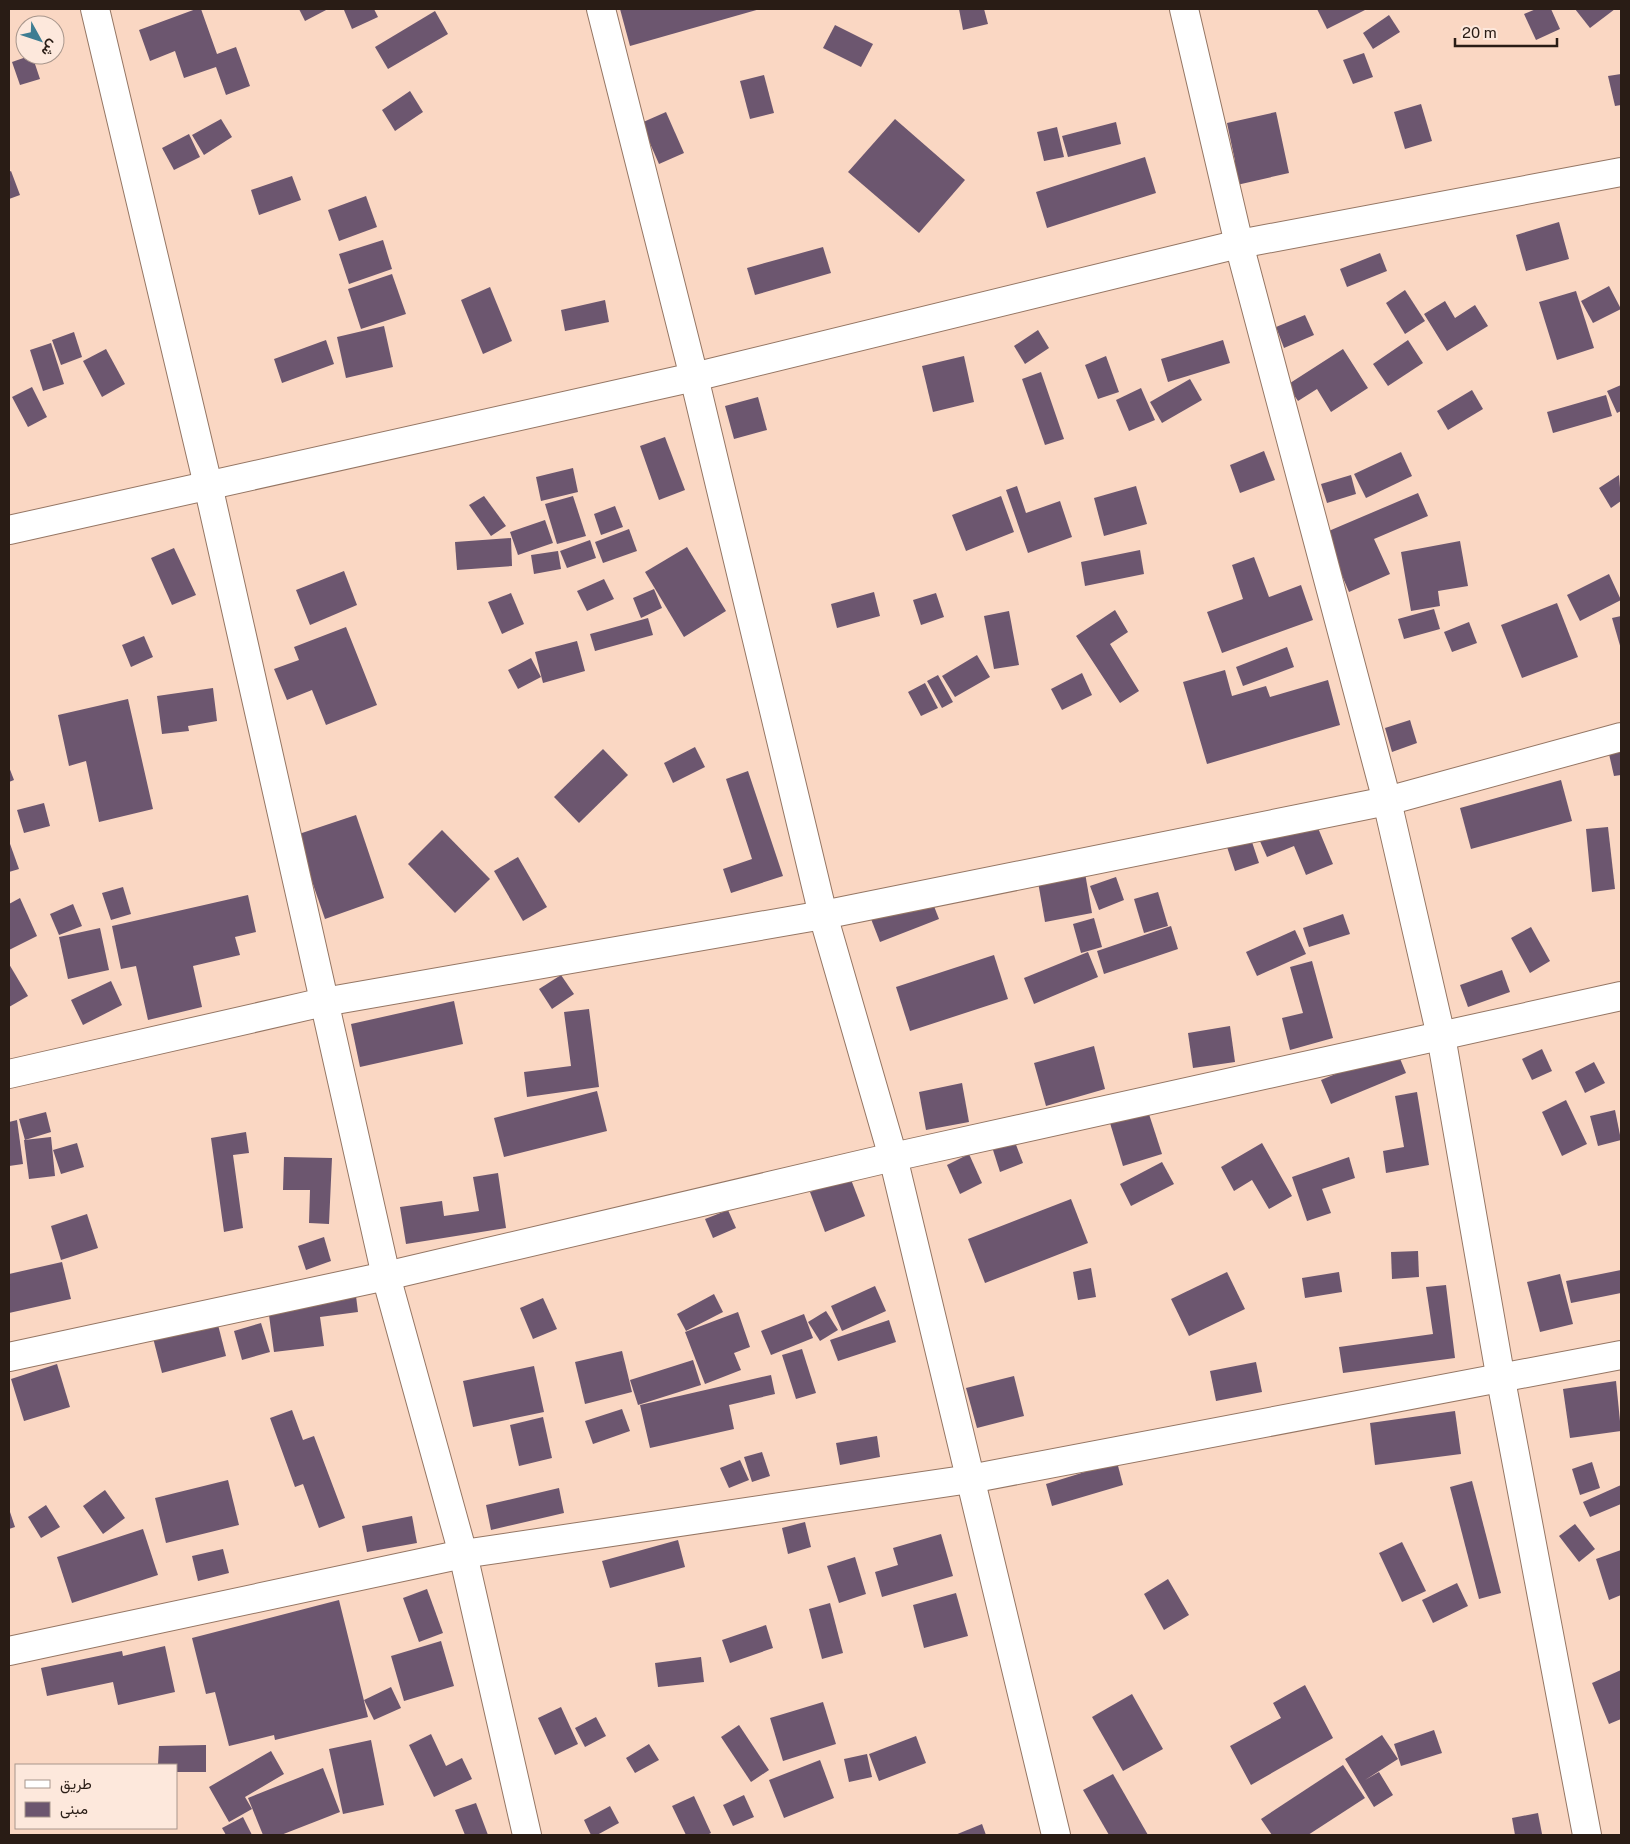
<svg xmlns="http://www.w3.org/2000/svg" width="1630" height="1844" font-family="'Public Sans',Vazirmatn,sans-serif">
	<style>
		.building { fill: #6c566f }
		.lines { fill: none; stroke-linecap: round; stroke-linejoin: round }
		.minor-casing { stroke: #957664; stroke-width: 30 }
		.trunk-casing { stroke: #957664; stroke-width: 30 }
		.minor { stroke: #fff; stroke-width: 28 }
		.trunk { stroke: #fff; stroke-width: 28 }
	</style>
	<rect width="100%" height="100%" fill="#fad7c3"/>
	<g class="building">
		<path d="M196,9H201L217,54L236,47L250,86L226,95L216,67L184,78L175,51L150,61L139,30Z"/>
		<path d="M299,9H328L305,21Z"/>
		<path d="M346,9H374L378,17L352,29L344,10Z"/>
		<path d="M620,9H760L630,46Z"/>
		<path d="M959,9H984L988,24L963,30Z"/>
		<path d="M1317,9H1367L1327,29Z"/>
		<path d="M1536,9H1551L1560,29L1536,40L1524,14Z"/>
		<path d="M1575,9H1615L1590,28Z"/>
		<path d="M435,11L448,34L388,69L375,47Z"/>
		<path d="M1389,15L1400,32L1373,49L1363,33Z"/>
		<path d="M835,25L873,44L861,67L823,48Z"/>
		<path d="M1364,53L1373,77L1353,84L1343,60Z"/>
		<path d="M32,55L40,79L20,85L12,62Z"/>
		<path d="M1621,74V105L1615,106L1608,76Z"/>
		<path d="M764,75L774,113L750,119L740,81Z"/>
		<path d="M410,91L423,112L395,131L382,110Z"/>
		<path d="M1421,104L1432,141L1405,149L1394,112Z"/>
		<path d="M666,112L684,153L659,164L641,123Z"/>
		<path d="M1276,112L1289,173L1228,187L1223,164L1235,161L1227,123Z"/>
		<path d="M221,119L232,137L204,155L192,135Z"/>
		<path d="M895,119L965,180L919,233L848,172Z"/>
		<path d="M1116,122L1121,144L1068,157L1062,136Z"/>
		<path d="M1057,127L1064,157L1044,161L1037,132Z"/>
		<path d="M189,134L200,157L174,170L162,148Z"/>
		<path d="M1145,157L1156,193L1047,228L1036,192Z"/>
		<path d="M11,171L20,195L9,199V172Z"/>
		<path d="M292,176L301,200L259,215L251,190Z"/>
		<path d="M366,196L377,227L339,241L328,210Z"/>
		<path d="M1559,222L1569,259L1526,271L1516,235Z"/>
		<path d="M383,240L392,269L349,284L339,254Z"/>
		<path d="M823,247L831,273L755,295L747,268Z"/>
		<path d="M1380,253L1387,271L1347,287L1340,269Z"/>
		<path d="M392,274L406,314L361,329L348,289Z"/>
		<path d="M1609,286L1621,309L1593,323L1581,301Z"/>
		<path d="M490,287L512,341L483,354L461,300Z"/>
		<path d="M1405,290L1425,321L1405,334L1386,303Z"/>
		<path d="M1576,291L1594,348L1557,360L1539,302Z"/>
		<path d="M605,300L609,322L565,331L561,310Z"/>
		<path d="M1445,301L1455,318L1475,305L1488,326L1447,351L1424,314Z"/>
		<path d="M1305,315L1314,335L1284,348L1276,327Z"/>
		<path d="M384,326L393,367L346,378L337,337Z"/>
		<path d="M1038,330L1049,348L1025,364L1014,346Z"/>
		<path d="M74,332L82,357L61,365L52,340Z"/>
		<path d="M326,340L334,364L282,383L274,359Z"/>
		<path d="M1223,340L1230,363L1168,382L1161,359Z"/>
		<path d="M1408,340L1423,363L1388,386L1373,364Z"/>
		<path d="M51,343L64,384L43,391L30,350Z"/>
		<path d="M106,349L125,384L102,397L83,361Z"/>
		<path d="M1343,349L1368,388L1331,412L1317,389L1298,401L1287,385Z"/>
		<path d="M964,356L974,402L933,412L922,366Z"/>
		<path d="M1106,356L1119,392L1098,399L1085,365Z"/>
		<path d="M1041,372L1064,439L1045,445L1022,379Z"/>
		<path d="M1190,379L1202,400L1162,423L1150,402Z"/>
		<path d="M1621,385V411L1617,413L1607,391Z"/>
		<path d="M32,387L47,417L28,427L12,397Z"/>
		<path d="M1141,388L1155,420L1129,431L1116,400Z"/>
		<path d="M1472,390L1483,409L1448,430L1437,411Z"/>
		<path d="M1606,395L1612,416L1553,433L1547,412Z"/>
		<path d="M758,397L767,430L734,439L725,406Z"/>
		<path d="M665,437L685,490L659,500L640,446Z"/>
		<path d="M1264,451L1275,480L1240,493L1230,465Z"/>
		<path d="M1401,452L1412,476L1366,498L1354,474Z"/>
		<path d="M573,468L578,492L541,501L536,477Z"/>
		<path d="M1351,475L1356,494L1327,503L1321,484Z"/>
		<path d="M1619,475L1621,501L1611,508L1599,488Z"/>
		<path d="M1017,486L1026,513L1060,501L1072,537L1028,553L1006,490Z"/>
		<path d="M1136,486L1147,524L1104,536L1094,498Z"/>
		<path d="M1418,493L1428,516L1374,539L1390,574L1349,592L1324,533Z"/>
		<path d="M484,496L506,526L491,536L469,505Z"/>
		<path d="M573,496L586,536L557,544L545,504Z"/>
		<path d="M1001,496L1014,532L966,551L952,515Z"/>
		<path d="M615,506L623,527L601,535L594,514Z"/>
		<path d="M545,520L553,543L518,555L510,532Z"/>
		<path d="M629,529L637,551L603,563L595,542Z"/>
		<path d="M511,538L512,566L457,570L455,542Z"/>
		<path d="M590,540L596,558L567,568L560,551Z"/>
		<path d="M1460,541L1468,586L1438,591L1440,606L1411,611L1401,552Z"/>
		<path d="M687,547L726,611L684,637L645,572Z"/>
		<path d="M174,548L196,595L172,605L151,558Z"/>
		<path d="M1140,550L1144,574L1085,586L1081,562Z"/>
		<path d="M558,551L561,569L534,574L531,555Z"/>
		<path d="M1254,557L1269,597L1301,585L1313,620L1222,653L1207,612L1243,599L1232,565Z"/>
		<path d="M344,571L357,605L310,625L296,590Z"/>
		<path d="M1609,574L1621,600L1580,621L1567,595Z"/>
		<path d="M604,579L614,599L587,611L577,591Z"/>
		<path d="M654,589L662,608L641,618L633,598Z"/>
		<path d="M874,592L880,616L837,628L831,604Z"/>
		<path d="M511,593L524,624L502,634L488,602Z"/>
		<path d="M936,593L944,617L921,625L913,600Z"/>
		<path d="M1557,603L1578,657L1522,678L1501,625Z"/>
		<path d="M1434,609L1440,629L1404,639L1398,619Z"/>
		<path d="M1115,610L1128,632L1110,644L1139,691L1120,703L1076,636Z"/>
		<path d="M1009,611L1019,665L994,669L984,616Z"/>
		<path d="M1621,616V649L1612,618Z"/>
		<path d="M648,618L653,635L595,651L590,634Z"/>
		<path d="M1469,622L1477,643L1452,652L1444,632Z"/>
		<path d="M346,627L377,705L326,725L312,690L287,700L274,669L299,660L294,647Z"/>
		<path d="M144,636L153,657L131,667L122,645Z"/>
		<path d="M577,641L585,671L543,683L535,652Z"/>
		<path d="M1287,647L1294,667L1243,686L1236,667Z"/>
		<path d="M977,655L990,677L955,697L942,676Z"/>
		<path d="M531,658L541,677L518,689L508,670Z"/>
		<path d="M1225,670L1232,696L1266,686L1270,697L1328,680L1340,725L1207,764L1183,682Z"/>
		<path d="M1082,673L1092,695L1062,710L1051,689Z"/>
		<path d="M938,675L953,702L942,708L927,681Z"/>
		<path d="M925,683L938,708L921,716L908,692Z"/>
		<path d="M213,688L217,721L188,726L189,731L162,734L157,696Z"/>
		<path d="M128,699L153,809L99,822L86,761L69,766L58,715Z"/>
		<path d="M1410,720L1417,743L1392,752L1385,728Z"/>
		<path d="M695,747L705,767L673,783L664,763Z"/>
		<path d="M603,749L628,775L579,823L554,797Z"/>
		<path d="M1621,751V775L1614,776L1609,754Z"/>
		<path d="M9,767L14,780L9,782Z"/>
		<path d="M748,771L783,876L731,893L723,869L752,859L726,779Z"/>
		<path d="M1561,780L1572,821L1471,849L1460,808Z"/>
		<path d="M44,803L50,826L24,833L17,810Z"/>
		<path d="M356,815L384,898L325,919L296,835Z"/>
		<path d="M1313,816L1333,864L1306,875L1294,846L1267,857L1259,839Z"/>
		<path d="M1608,827L1615,889L1592,892L1586,829Z"/>
		<path d="M442,830L490,879L455,913L408,864Z"/>
		<path d="M1249,833L1259,863L1235,871L1225,841Z"/>
		<path d="M9,841L19,869L9,872Z"/>
		<path d="M518,857L547,907L523,921L494,871Z"/>
		<path d="M1085,873L1092,913L1045,922L1038,882Z"/>
		<path d="M1116,877L1124,900L1099,910L1090,886Z"/>
		<path d="M123,887L131,914L111,920L102,893Z"/>
		<path d="M1158,892L1168,926L1144,933L1134,899Z"/>
		<path d="M248,895L256,932L235,937L240,955L193,966L202,1007L148,1020L136,966L121,969L112,926Z"/>
		<path d="M930,896L939,919L880,942L871,919Z"/>
		<path d="M20,898L37,936L9,950V904Z"/>
		<path d="M73,904L82,926L59,935L50,914Z"/>
		<path d="M1343,914L1350,934L1309,947L1303,928Z"/>
		<path d="M1094,918L1102,947L1081,953L1073,924Z"/>
		<path d="M1171,926L1178,949L1104,974L1097,951Z"/>
		<path d="M1531,927L1550,961L1530,973L1511,938Z"/>
		<path d="M100,928L109,970L68,979L59,937Z"/>
		<path d="M1295,930L1306,954L1257,976L1246,952Z"/>
		<path d="M1088,952L1098,977L1034,1004L1024,978Z"/>
		<path d="M994,955L1008,999L910,1031L896,987Z"/>
		<path d="M1312,961L1333,1038L1290,1050L1282,1018L1303,1013L1290,967Z"/>
		<path d="M9,964L28,996L9,1007Z"/>
		<path d="M1502,970L1510,992L1468,1007L1460,985Z"/>
		<path d="M561,975L574,994L552,1009L539,989Z"/>
		<path d="M111,981L122,1005L83,1025L71,1000Z"/>
		<path d="M454,1001L463,1044L360,1067L351,1024Z"/>
		<path d="M589,1009L599,1087L527,1097L524,1072L571,1066L564,1012Z"/>
		<path d="M1230,1026L1235,1062L1193,1068L1188,1033Z"/>
		<path d="M1094,1046L1105,1089L1046,1106L1034,1063Z"/>
		<path d="M1396,1049L1406,1073L1331,1104L1321,1080Z"/>
		<path d="M1542,1049L1552,1071L1532,1080L1522,1059Z"/>
		<path d="M1594,1062L1605,1083L1585,1093L1575,1072Z"/>
		<path d="M962,1083L969,1122L926,1130L919,1092Z"/>
		<path d="M597,1091L607,1131L504,1157L494,1118Z"/>
		<path d="M1417,1092L1429,1165L1386,1173L1383,1151L1404,1147L1395,1096Z"/>
		<path d="M1566,1100L1587,1144L1562,1156L1542,1112Z"/>
		<path d="M1615,1110L1621,1140L1598,1146L1590,1116Z"/>
		<path d="M1148,1111L1162,1154L1123,1166L1110,1123Z"/>
		<path d="M46,1112L51,1132L25,1140L19,1119Z"/>
		<path d="M17,1120L23,1164L9,1166V1122Z"/>
		<path d="M246,1132L249,1153L233,1155L243,1228L224,1232L211,1138Z"/>
		<path d="M51,1137L55,1176L29,1179L24,1140Z"/>
		<path d="M1015,1142L1023,1163L1000,1172L993,1150Z"/>
		<path d="M77,1143L84,1167L61,1174L53,1150Z"/>
		<path d="M1262,1143L1292,1196L1269,1209L1252,1180L1234,1191L1221,1167Z"/>
		<path d="M969,1154L982,1183L960,1194L947,1165Z"/>
		<path d="M284,1157L332,1158L329,1224L309,1223L310,1190H283Z"/>
		<path d="M1349,1157L1355,1178L1322,1189L1331,1213L1307,1221L1292,1177Z"/>
		<path d="M1162,1162L1174,1184L1131,1206L1120,1184Z"/>
		<path d="M498,1173L506,1228L406,1244L400,1207L442,1201L444,1216L479,1211L473,1177Z"/>
		<path d="M850,1177L865,1216L825,1232L810,1192Z"/>
		<path d="M1071,1199L1088,1243L985,1283L968,1239Z"/>
		<path d="M728,1210L736,1228L713,1238L705,1219Z"/>
		<path d="M87,1214L98,1248L61,1260L51,1226Z"/>
		<path d="M324,1237L331,1261L306,1270L298,1246Z"/>
		<path d="M1418,1251L1419,1277L1392,1279L1391,1252Z"/>
		<path d="M62,1262L71,1299L9,1313V1274Z"/>
		<path d="M1091,1268L1096,1297L1078,1300L1073,1272Z"/>
		<path d="M1621,1270V1293L1571,1303L1566,1281Z"/>
		<path d="M1227,1272L1245,1309L1189,1336L1171,1299Z"/>
		<path d="M1339,1272L1342,1292L1305,1298L1302,1278Z"/>
		<path d="M1560,1274L1573,1324L1540,1332L1527,1282Z"/>
		<path d="M1446,1285L1455,1358L1343,1373L1339,1347L1433,1334L1426,1287Z"/>
		<path d="M875,1286L886,1311L842,1331L831,1306Z"/>
		<path d="M714,1294L723,1312L686,1331L677,1314Z"/>
		<path d="M356,1296L358,1312L320,1317L324,1346L274,1352L268,1308Z"/>
		<path d="M543,1298L557,1329L533,1339L520,1308Z"/>
		<path d="M826,1311L838,1330L820,1341L808,1322Z"/>
		<path d="M738,1312L750,1347L734,1353L741,1370L705,1384L685,1332Z"/>
		<path d="M804,1314L813,1338L771,1355L761,1331Z"/>
		<path d="M216,1317L226,1356L162,1373L152,1334Z"/>
		<path d="M889,1320L896,1342L838,1361L830,1340Z"/>
		<path d="M261,1323L270,1352L242,1360L234,1331Z"/>
		<path d="M802,1349L816,1393L796,1399L782,1355Z"/>
		<path d="M622,1351L632,1392L585,1404L575,1362Z"/>
		<path d="M693,1360L701,1385L638,1405L630,1380Z"/>
		<path d="M1256,1362L1262,1392L1216,1401L1210,1371Z"/>
		<path d="M57,1364L70,1407L24,1421L11,1379Z"/>
		<path d="M534,1366L544,1412L473,1427L463,1381Z"/>
		<path d="M771,1375L775,1394L729,1405L734,1429L650,1448L640,1405Z"/>
		<path d="M1014,1376L1024,1416L977,1428L966,1388Z"/>
		<path d="M1616,1381L1621,1431L1570,1438L1563,1389Z"/>
		<path d="M622,1409L630,1431L593,1444L585,1421Z"/>
		<path d="M292,1410L303,1440L314,1436L345,1518L319,1528L303,1484L295,1487L270,1418Z"/>
		<path d="M1455,1411L1461,1454L1375,1465L1370,1423Z"/>
		<path d="M543,1417L552,1458L519,1466L510,1425Z"/>
		<path d="M877,1436L880,1457L840,1465L836,1443Z"/>
		<path d="M762,1452L770,1476L752,1482L744,1457Z"/>
		<path d="M740,1460L749,1480L729,1488L720,1468Z"/>
		<path d="M1117,1462L1123,1485L1052,1506L1046,1484Z"/>
		<path d="M1592,1462L1600,1488L1580,1495L1572,1469Z"/>
		<path d="M228,1480L239,1525L166,1543L155,1498Z"/>
		<path d="M1472,1481L1501,1593L1479,1599L1450,1487Z"/>
		<path d="M1621,1485V1504L1590,1517L1583,1502Z"/>
		<path d="M559,1488L564,1513L491,1530L486,1505Z"/>
		<path d="M105,1490L125,1518L103,1534L83,1506Z"/>
		<path d="M46,1505L60,1527L41,1538L28,1517Z"/>
		<path d="M9,1509L15,1527L9,1529Z"/>
		<path d="M412,1516L417,1543L367,1552L362,1526Z"/>
		<path d="M805,1522L811,1547L788,1554L782,1528Z"/>
		<path d="M1575,1524L1595,1549L1579,1562L1559,1536Z"/>
		<path d="M143,1529L158,1575L72,1603L57,1557Z"/>
		<path d="M941,1534L953,1576L882,1597L875,1572L898,1565L893,1548Z"/>
		<path d="M678,1540L685,1567L610,1588L602,1561Z"/>
		<path d="M1402,1542L1426,1591L1402,1602L1379,1553Z"/>
		<path d="M223,1549L229,1573L198,1581L192,1556Z"/>
		<path d="M1621,1550V1595L1609,1600L1596,1559Z"/>
		<path d="M855,1557L866,1594L839,1603L827,1566Z"/>
		<path d="M1168,1579L1189,1615L1164,1630L1144,1594Z"/>
		<path d="M1457,1583L1468,1606L1433,1623L1422,1600Z"/>
		<path d="M427,1589L443,1633L419,1642L403,1598Z"/>
		<path d="M956,1593L968,1636L924,1648L913,1605Z"/>
		<path d="M339,1600L368,1717L275,1740L274,1735L229,1746L215,1692L206,1694L192,1638Z"/>
		<path d="M830,1603L843,1653L822,1659L809,1609Z"/>
		<path d="M766,1625L773,1648L730,1663L722,1640Z"/>
		<path d="M441,1641L454,1686L404,1701L391,1656Z"/>
		<path d="M165,1646L175,1692L118,1705L113,1682L47,1696L41,1668L122,1651L123,1656Z"/>
		<path d="M701,1657L704,1682L658,1687L655,1663Z"/>
		<path d="M1621,1670V1719L1609,1724L1592,1683Z"/>
		<path d="M1305,1685L1333,1738L1251,1785L1230,1746L1281,1718L1273,1703Z"/>
		<path d="M391,1687L401,1708L374,1720L364,1700Z"/>
		<path d="M1132,1694L1163,1749L1123,1771L1092,1717Z"/>
		<path d="M823,1702L836,1744L783,1761L770,1718Z"/>
		<path d="M561,1707L578,1744L555,1755L538,1718Z"/>
		<path d="M596,1717L606,1736L585,1747L575,1728Z"/>
		<path d="M739,1725L769,1770L751,1782L721,1737Z"/>
		<path d="M1434,1730L1442,1753L1401,1766L1394,1744Z"/>
		<path d="M431,1734L446,1766L462,1758L472,1779L434,1797L409,1745Z"/>
		<path d="M1382,1735L1398,1759L1365,1780L1379,1772L1393,1795L1374,1807L1345,1759Z"/>
		<path d="M916,1736L926,1763L879,1781L869,1754Z"/>
		<path d="M371,1740L384,1805L343,1814L329,1749Z"/>
		<path d="M649,1744L659,1760L635,1773L626,1758Z"/>
		<path d="M206,1745V1772H176V1765H158L159,1746Z"/>
		<path d="M271,1751L284,1774L245,1797L252,1809L229,1822L209,1787Z"/>
		<path d="M867,1754L872,1777L849,1782L844,1759Z"/>
		<path d="M820,1760L834,1798L784,1818L769,1780Z"/>
		<path d="M1343,1765L1365,1798L1308,1835H1272L1261,1819Z"/>
		<path d="M323,1768L340,1812L281,1835H263L248,1798Z"/>
		<path d="M1113,1774L1148,1835H1109L1083,1790Z"/>
		<path d="M744,1795L754,1817L733,1826L723,1805Z"/>
		<path d="M694,1796L711,1833L707,1835H686L672,1806Z"/>
		<path d="M476,1803L488,1835H465L455,1810Z"/>
		<path d="M610,1806L619,1823L597,1835H591L584,1820Z"/>
		<path d="M1538,1813L1542,1834L1515,1835L1512,1818Z"/>
		<path d="M243,1817L252,1835H226L222,1828Z"/>
		<path d="M982,1824L986,1835H955Z"/>
	</g>
	<g class="lines">
		<defs>
			<g id="minor">
				<path d="M95,9L208,485L386,1276L463,1554L527,1835"/>
				<path d="M601,9L694,377L823,915L893,1157L1056,1835"/>
				<path d="M1184,9L1239,244L1387,801L1441,1036L1501,1380L1587,1835"/>
				<path d="M9,1074L324,1002L823,915L1387,801L1621,737"/>
				<path d="M9,1357L386,1276L893,1157L1621,996"/>
				<path d="M9,1651L463,1554L970,1479L1621,1355"/>
			</g>
			<path id="trunk" d="M9,530L694,377L1239,244L1621,172"/>
		</defs>
		<use href="#minor" class="minor-casing"/>
		<use href="#trunk" class="trunk-casing"/>
		<use href="#minor" class="minor"/>
		<use href="#trunk" class="trunk"/>
	</g>
	<rect width="1630" height="1844" fill="none" stroke="#291c15" stroke-width="20"/>
	<rect x="15" y="1764" width="162" height="65" fill="#fde8dc" stroke="#a8968c"/>
	<rect x="25" y="1780" width="25" height="8" fill="#ffffff" stroke="#a8968c"/>
	<text x="60" y="1789" font-size="15" fill="#291c15">طريق</text>
	<rect x="25" y="1802" width="25" height="15" fill="#6c566f" stroke="#a8968c"/>
	<text x="60" y="1814" font-size="15" fill="#291c15">مبنى</text>
	<g transform="translate(40 40) rotate(130)"><circle r="24" fill="#fde8dc" stroke="#a8968c"/>
	<path d="M0-4L9 19L0 12L-9 19Z" fill="#3e7d92"/>
	<text y="-8" font-size="14" font-weight="bold" text-anchor="middle" fill="#291c15">ش</text>
	</g>
	<path d="M1455 38v8h102v-8" fill="none" stroke="#291c15" stroke-width="2.5"/>
	<text x="1462" y="38" font-size="15" fill="#291c15" stroke="#fde8dc" stroke-width="4" paint-order="stroke">20 m</text>
</svg>
